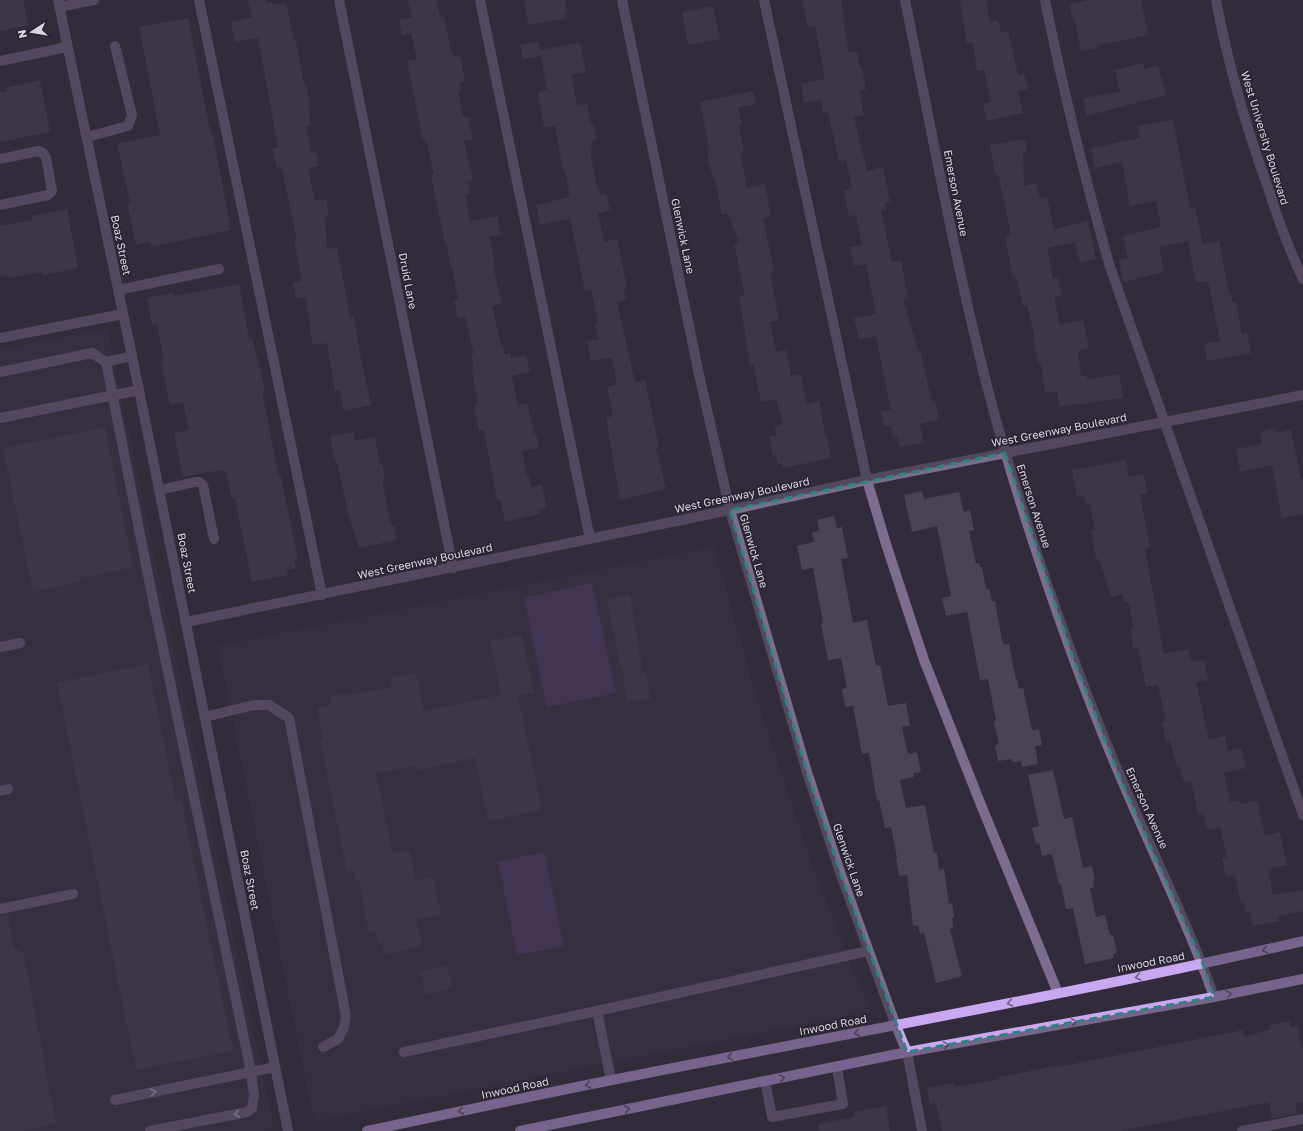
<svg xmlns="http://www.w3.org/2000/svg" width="1303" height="1131" font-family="'Golos Text',sans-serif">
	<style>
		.built { fill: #3c3348 }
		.green { fill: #584272 }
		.building { fill: #4a4354 }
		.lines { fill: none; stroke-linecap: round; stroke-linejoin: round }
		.minor { stroke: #7c6c8f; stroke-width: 10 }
		.major { stroke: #c9a8f1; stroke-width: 10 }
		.oneway { stroke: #705e87 }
		.oneway2 { stroke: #c6c0cf }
		.marked { fill: none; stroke: #2d847f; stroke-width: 3; stroke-dasharray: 8 5; stroke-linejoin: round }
		.labels { text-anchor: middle; stroke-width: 3; stroke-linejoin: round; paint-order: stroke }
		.street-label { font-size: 11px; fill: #d9d5df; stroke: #282231 }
	</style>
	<rect width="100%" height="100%" fill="#322b3b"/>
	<g class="built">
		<path d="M107,328L274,1129L263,1131H0V349Z"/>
		<path d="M714,547L760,709L810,859L870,1011L314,1121L218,646Z"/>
	</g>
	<g class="green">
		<path d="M592,583L616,693L547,707L524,598Z"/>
		<path d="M544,852L564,946L517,955L498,862Z"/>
	</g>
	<g class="building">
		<path d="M0,0H23L28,25L0,31Z"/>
		<path d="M248,0H267V3L272,2L273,5L286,3L294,41L296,40L304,84L306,83L310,106L308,107L311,125L306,126L311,153L316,152L319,166L308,169L315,201L326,199L329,215L325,216L327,249L337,248L350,317L354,316L360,354L371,405L344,411L340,390L335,391L327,343L313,345L309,325L311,324L305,297L296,298L293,283L302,281L294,240H297L283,174L281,167L277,168L272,148L278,147L258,38L235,42L231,22L252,17Z"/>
		<path d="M408,0H436L440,17H444L451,52L452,51L454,57L460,56L465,81L459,82L461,90L458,91L463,117H468L473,140L464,141L473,180L467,181L470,194L465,195L470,221L497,216L501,235L490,237L495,267H493L502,304L492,306L502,348L504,347L505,354L510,353L511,358L526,355L530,372L512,376L518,405L527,403L534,434L536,433L539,448L522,451L527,478L529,477L531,487L542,485L547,508L539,509L540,514L505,522L500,499L497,500L484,430L479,431L474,405L478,404L472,370H474L471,354H474L465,317L458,318L454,300L458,299L452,268H451L446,243H445L431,175L434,174L426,140L423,141L407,61L417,59L411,33L402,35L399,20L412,17Z"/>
		<path d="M524,0H565L567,14H564L565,19L528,25Z"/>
		<path d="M802,0H841L845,19L843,20L849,52L857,51L860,68H862L866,90L859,91L864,115L854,117L867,171L883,167L890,202L885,203L886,209L881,210L892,262L901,261L908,299H903L918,350H920L932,402L935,401L939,420L920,424L924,443L899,447L897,436L893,437L891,426L884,427L881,411L891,410L876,336L859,339L854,318L876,314L866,264L854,266L850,247L862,245L856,215L849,216L844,190L852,188L846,160L839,161L828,112L823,113L821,100L804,103L801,84L825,79L815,26L808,27Z"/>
		<path d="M960,0H986L990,22L998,20L1001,33L1008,31L1018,75L1024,74L1028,89L1018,91L1023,113L987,121L983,104L991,102L984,70L977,71L973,42L967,44Z"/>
		<path d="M1088,0H1141L1148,35L1099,45V48L1081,51L1075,21H1073L1069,4Z"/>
		<path d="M713,6L720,39L688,45L682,12Z"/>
		<path d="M188,18L211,135H213L219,167L231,230L151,247L150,242L136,245L127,203L130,202L117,144L160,135L139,27Z"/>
		<path d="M539,42L540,50L580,43L586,72L571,75L577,105L587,104L591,126L594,125L597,140L591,141L592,151H590L597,187H598L600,195L606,194L610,210L598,213L604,242L617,239L627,287L624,288L626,300L617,302L635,382L645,380L659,447L656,448L666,489L620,500L606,418L613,416L607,387L617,384L612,357L591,361L587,341L598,339L595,323L598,322L591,290L585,291L570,219L540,225L536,205L570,197L565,169L563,170L555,126L544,128L538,92L547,90L541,56L523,59L520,45Z"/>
		<path d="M1143,63L1144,69L1158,65L1166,95L1086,116L1083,98L1120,92L1115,70Z"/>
		<path d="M40,80L50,132L0,142V92L6,91L5,88Z"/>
		<path d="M753,91L756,104L738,108L742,125L739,126L744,153H740L747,188L765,184L771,216L763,218L774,271L770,272L779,320L770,322L776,352L786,350L791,376L801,374L806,404L819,401L826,438L827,437L831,458L783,468L782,464H778L776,455L773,456L769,436L776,435L775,426L783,424L776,399L761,402L753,364L750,365L739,296L745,295L734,244L739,243L728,214L722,215L717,188L707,158H709L707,149L709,148L700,102Z"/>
		<path d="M1173,120L1190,208L1195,207L1203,244L1219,241L1229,293H1231L1232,303L1236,302L1242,334L1247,333L1251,353L1207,361L1204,344L1220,341L1208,281L1196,283L1188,241L1159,247L1164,272L1123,282L1119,260L1128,258L1123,236L1161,227L1156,201L1130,206L1122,162L1095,168L1091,148L1140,138L1138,126Z"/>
		<path d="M1025,139L1027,152L1023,153L1024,186L1036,183L1040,199L1047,197L1054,229L1088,221L1096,259L1080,263L1075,242L1047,248L1053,279L1058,278L1062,295L1054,297L1060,325L1083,320L1089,348L1078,351L1081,376H1087V380L1119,374L1123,398L1059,407L1057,392L1045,393L1041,362L1038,363L1033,338H1035L1027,305L1023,306L1016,276L1013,277L1005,236L1011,235L998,173L995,174L990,145Z"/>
		<path d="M67,209L78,268L43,275L42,272L7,278V275L0,276V226L33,220L32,216Z"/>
		<path d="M239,284L249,339L252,338L265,390L262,391L279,478L281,477L298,559H294L296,568L287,570L288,575L252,582L235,498L232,499L225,470L222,471L221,470L183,477L174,433L189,430L183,402L170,405L161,361H164L157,323L152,324L147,298L173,293L174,296Z"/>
		<path d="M105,427L133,567L80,578L81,582L33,592L3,448Z"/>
		<path d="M1275,428L1276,433L1291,430L1301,479L1303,478V514L1282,518L1272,465L1240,472L1236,449L1262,444L1260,432Z"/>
		<path d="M353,432L355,441L375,437L380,464H382L385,478L382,479L391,526H394L397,540L359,548L348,512L337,462H335L330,436Z"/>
		<path d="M1126,460L1129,477L1144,474L1147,493L1140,495L1150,548L1145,549L1164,654L1189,649L1191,662L1204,660L1208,680L1196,682L1209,740L1225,736L1228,751L1241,748L1246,768L1224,773L1230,802L1239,800L1240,804L1257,801L1265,836L1280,832L1287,865L1268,869L1273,895L1303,890V911L1278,916L1279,921L1253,926L1250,912L1246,913L1244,902L1241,903L1235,876L1226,877L1222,858L1227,857L1220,827L1207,830L1203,812L1198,813L1191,781L1184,783L1180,767H1177L1170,741L1166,742L1162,722L1166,721L1158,685L1146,687L1138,648L1133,649L1131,629L1133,628L1129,602L1124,603L1123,594L1111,597L1099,559H1096L1091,531L1095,530L1090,504L1086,505L1084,496L1077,497L1072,470Z"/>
		<path d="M922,491L924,499L959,492L964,512L970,510L974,530L969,531L976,564L979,563L980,567H982L986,589H989L992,601H995L1002,640L1004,645L1009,644L1016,680H1017L1019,689L1023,688L1032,730L1039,729L1042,745L1035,746L1038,764L1022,767L1021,761L1013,762L1012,759L998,761L995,745L999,744L994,721H996L988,679L980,680L967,612L946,616L942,598L951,596L937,526L912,532L904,495Z"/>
		<path d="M834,516L837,528L842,527L848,558L841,559L853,623L867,620L876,666L880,665L888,706L906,703L910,726L902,727L908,754L917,752L921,772L913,773L914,777L900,780L906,808L925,805L934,853H937L939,870L944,869L949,904L952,903L954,918H952L953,928L950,929L962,976L936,983L924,933L920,934L918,925L913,926L907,875L899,876L896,858H897L891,827L885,828L879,800L877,801L869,753L862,754L853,706L845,707L842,689L847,688L841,658L828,660L821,624L823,623L813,568L802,570L797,546L814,542L812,532L819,531L817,520Z"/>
		<path d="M630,595L643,674L646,673L650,699L627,702L622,666L620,667L607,599Z"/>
		<path d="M522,635L534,693L518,696L542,810L488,821L475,758L416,770L415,766L376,773L393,853L410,850L416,880L433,877L441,915L417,919L422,946L384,954L382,943L378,944L375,932L369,933L359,881H356L354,870L347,871L320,740H323L317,708L331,705L330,697L349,693V695L391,687L390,678L416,673L424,711L501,695L490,641Z"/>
		<path d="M148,664L176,801L181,800L233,1051L136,1070L57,683Z"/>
		<path d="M1053,770L1064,819L1072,817L1083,868L1092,866L1095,880L1093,881L1094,888H1090L1096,917L1105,915L1110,935H1113L1117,953L1113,954L1114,958L1085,964L1073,908L1066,909L1061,884L1059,885L1052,854L1042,856L1039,843L1036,844L1032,828L1039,826L1028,775Z"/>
		<path d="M8,914L14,948L24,954L56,1123L22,1131H0V915Z"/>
		<path d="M447,965L452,988L425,994L420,971Z"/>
		<path d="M1289,1021L1291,1027L1297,1025L1303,1050V1102L1296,1103V1105H1295L1297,1114L1272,1118L1269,1102L1120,1131H942L936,1103L930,1104L927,1088L954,1083L955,1087L998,1080L997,1078L1044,1068L1058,1065V1067L1243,1030L1245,1037L1271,1029L1270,1025Z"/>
		<path d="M886,1106L890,1131H819L818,1124L855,1117L854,1112Z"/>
	</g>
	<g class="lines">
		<g class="minor">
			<path d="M58,0L139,390L288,1131"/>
			<path d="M199,0L322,595"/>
			<path d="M339,0L453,568"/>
			<path d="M480,0L590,539"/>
			<path d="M622,0L698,370L730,510L807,772L840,872L896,1026"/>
			<path d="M764,0L867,480L886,544L924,660L979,800L1058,993"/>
			<path d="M905,0C930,122 952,245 982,366C1006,464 1038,561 1073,657C1097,723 1124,787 1153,851C1174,899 1197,947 1214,997"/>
			<path d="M1045,0C1063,90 1085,179 1110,267L1303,815"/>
			<path d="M1216,0C1228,64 1246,127 1268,188C1278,219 1289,250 1303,279"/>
			<path d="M59,7L94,0"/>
			<path d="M0,61L67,47"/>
			<path d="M87,137L128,126L132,115L115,46"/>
			<path d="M0,159L38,151L43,153L46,157L52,191L48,195L0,205"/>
			<path d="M118,290L219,269"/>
			<path d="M0,338L123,314"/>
			<path d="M106,362L151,590L251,1072L254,1096L252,1108L247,1112L150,1131"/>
			<path d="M0,372L92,353L106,362L132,356"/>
			<path d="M0,418L139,390"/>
			<path d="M160,490L195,482H199L203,485L214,539"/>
			<path d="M186,622L730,510L867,480L1303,395"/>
			<path d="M0,647L20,643"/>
			<path d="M205,717L254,705H269L289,718L346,1016L344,1027L338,1039L323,1047"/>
			<path d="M0,791L8,789"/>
			<path d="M0,909L73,894"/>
			<path d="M404,1052L597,1011"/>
			<path d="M907,1052L922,1131"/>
			<path d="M611,1080L597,1011L868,951"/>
			<path d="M765,1081L772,1117L843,1104L837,1067"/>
			<path d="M115,1100L275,1067"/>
			<path d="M1242,1131L1303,1119"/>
		</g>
		<g class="major">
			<path d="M896,1026L907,1052"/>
			<path d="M367,1131C449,1114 530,1096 612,1080C842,1034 1074,994 1303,941"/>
			<path d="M520,1131L907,1052L1214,997L1303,979"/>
		</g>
	</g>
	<defs><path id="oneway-chevron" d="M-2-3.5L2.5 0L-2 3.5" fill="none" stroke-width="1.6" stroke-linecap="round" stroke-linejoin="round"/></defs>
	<g class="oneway">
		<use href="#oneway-chevron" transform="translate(1265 950) rotate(167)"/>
		<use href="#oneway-chevron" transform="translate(1138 977) rotate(169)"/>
		<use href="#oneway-chevron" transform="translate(1229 994) rotate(-11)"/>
		<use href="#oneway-chevron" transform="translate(1010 1003) rotate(169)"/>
		<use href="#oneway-chevron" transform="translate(1074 1022) rotate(-10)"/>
		<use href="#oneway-chevron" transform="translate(857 1033) rotate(169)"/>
		<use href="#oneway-chevron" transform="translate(946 1045) rotate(-10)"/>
		<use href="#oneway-chevron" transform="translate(730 1057) rotate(169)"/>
		<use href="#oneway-chevron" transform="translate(782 1078) rotate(-11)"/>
		<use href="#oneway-chevron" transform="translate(588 1085) rotate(168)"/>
		<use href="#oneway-chevron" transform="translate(627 1109) rotate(-11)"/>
		<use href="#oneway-chevron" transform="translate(461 1111) rotate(168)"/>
	</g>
	<g class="oneway2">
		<use href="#oneway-chevron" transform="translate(153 1092) rotate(-12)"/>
		<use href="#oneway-chevron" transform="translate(237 1114) rotate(169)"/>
	</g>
	<path d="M0 0H1303V1131H0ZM1005,453L1073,658L1122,783L1203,964L1214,997L907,1052L840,872L807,772L730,510Z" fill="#322b3b" fill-opacity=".55" fill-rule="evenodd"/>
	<path class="marked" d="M1005,453L1073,658L1122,783L1203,964L1214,997L907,1052L840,872L807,772L730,510Z"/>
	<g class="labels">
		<g class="street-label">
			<text transform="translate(1265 138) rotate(73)" y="4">West University Boulevard</text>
			<text transform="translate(956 193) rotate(79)" y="4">Emerson Avenue</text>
			<text transform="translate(683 236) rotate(78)" y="4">Glenwick Lane</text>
			<text transform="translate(121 245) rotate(78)" y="4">Boaz Street</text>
			<text transform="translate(408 281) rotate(79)" y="4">Druid Lane</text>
			<text transform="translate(1059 430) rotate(-11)" y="4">West Greenway Boulevard</text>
			<text transform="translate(742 495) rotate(-12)" y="4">West Greenway Boulevard</text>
			<text transform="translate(1034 506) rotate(72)" y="4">Emerson Avenue</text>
			<text transform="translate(754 551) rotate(74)" y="4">Glenwick Lane</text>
			<text transform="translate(425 561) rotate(-12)" y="4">West Greenway Boulevard</text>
			<text transform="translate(187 563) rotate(79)" y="4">Boaz Street</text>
			<text transform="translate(1147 808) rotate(66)" y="4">Emerson Avenue</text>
			<text transform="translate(849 860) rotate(71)" y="4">Glenwick Lane</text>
			<text transform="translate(250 880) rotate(79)" y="4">Boaz Street</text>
			<text transform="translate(1151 962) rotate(-11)" y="4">Inwood Road</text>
			<text transform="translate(833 1025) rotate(-11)" y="4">Inwood Road</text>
			<text transform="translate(515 1088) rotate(-12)" y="4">Inwood Road</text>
		</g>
	</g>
	<g transform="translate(32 32) rotate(258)" stroke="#282231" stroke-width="3" paint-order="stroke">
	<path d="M0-3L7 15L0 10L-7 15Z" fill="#d9d5df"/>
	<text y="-6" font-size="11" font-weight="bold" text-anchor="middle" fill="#d9d5df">N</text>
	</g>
</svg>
